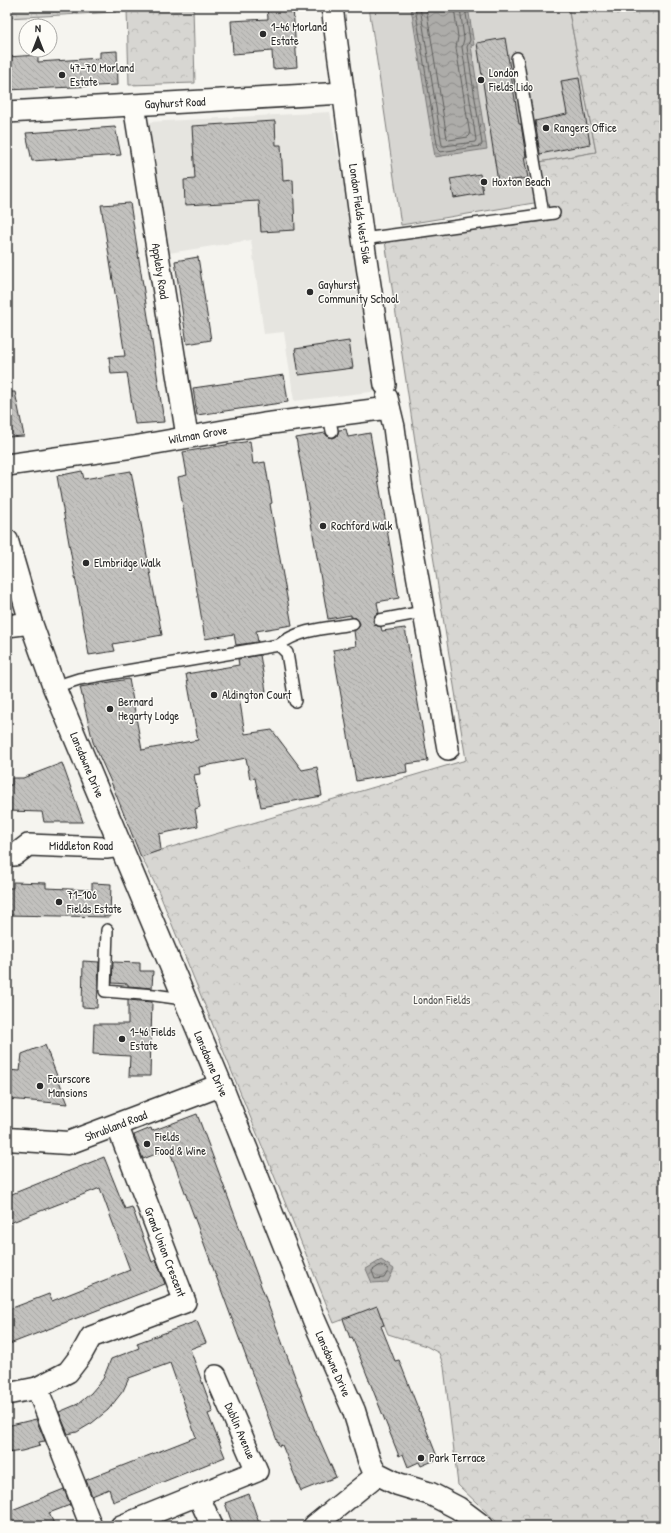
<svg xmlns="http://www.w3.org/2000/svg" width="671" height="1533" font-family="'Patrick Hand',sans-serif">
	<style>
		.built { fill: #e6e5e0 }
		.green { fill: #d7d6d2; stroke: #81807e }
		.forest { fill: url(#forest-crowns); stroke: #81807e }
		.water { fill: url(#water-waves); stroke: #797877 }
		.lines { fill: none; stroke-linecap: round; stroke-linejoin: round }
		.shore { stroke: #5f5f5d; stroke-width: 1 }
		.building { fill: url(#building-back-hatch); stroke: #2b2b2b }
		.lane-casing { stroke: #2b2b2b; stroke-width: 14 }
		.street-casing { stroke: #2b2b2b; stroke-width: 24 }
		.secondary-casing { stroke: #2b2b2b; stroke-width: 25 }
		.lane { stroke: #fdfcf7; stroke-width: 11 }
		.street { stroke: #fdfcf7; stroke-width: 21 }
		.secondary { stroke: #fdfcf7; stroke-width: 22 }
		.poi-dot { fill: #2b2b2b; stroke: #fdfcf7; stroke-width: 1.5 }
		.labels { text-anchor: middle; stroke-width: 3; stroke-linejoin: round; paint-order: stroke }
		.poi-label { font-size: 12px; fill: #2b2b2b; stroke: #fdfcf7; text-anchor: start }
		.street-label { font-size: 12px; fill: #2b2b2b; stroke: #fdfcf7 }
		.park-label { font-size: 12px; fill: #565655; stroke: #fdfcf7 }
	</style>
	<defs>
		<pattern id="forest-crowns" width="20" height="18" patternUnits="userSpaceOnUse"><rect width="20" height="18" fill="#d7d6d2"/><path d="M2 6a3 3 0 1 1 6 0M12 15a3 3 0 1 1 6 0" fill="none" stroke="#b9b8b4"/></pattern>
		<pattern id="water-waves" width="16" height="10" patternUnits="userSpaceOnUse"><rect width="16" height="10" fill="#adaca9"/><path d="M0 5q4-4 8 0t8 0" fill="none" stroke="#8d8c8a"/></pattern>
		<pattern id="building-back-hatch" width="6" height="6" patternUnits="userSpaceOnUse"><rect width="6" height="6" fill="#c2c1be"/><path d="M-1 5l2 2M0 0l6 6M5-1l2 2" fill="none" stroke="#a7a6a3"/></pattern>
	</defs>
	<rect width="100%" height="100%" fill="#f5f4ef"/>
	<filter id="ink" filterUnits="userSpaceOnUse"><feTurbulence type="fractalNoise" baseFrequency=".025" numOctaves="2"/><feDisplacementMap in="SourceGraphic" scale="8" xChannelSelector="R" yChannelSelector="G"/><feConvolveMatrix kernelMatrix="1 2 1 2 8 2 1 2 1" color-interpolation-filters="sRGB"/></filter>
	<g filter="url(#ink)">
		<path class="built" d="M330,112L350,216L379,391L294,401L284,332L264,334L251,240L169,253L148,122Z"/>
		<path class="green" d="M369,7H568L596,152L534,163L540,202L401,225Z"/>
		<g class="forest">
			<path d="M7,7H115L116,12L7,18Z"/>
			<path d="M193,7L195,83L129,85L127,9Z"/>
			<path d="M568,7H664V1526H501L458,1485L444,1367L439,1353L426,1346L388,1334L377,1307L334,1323L158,890L141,856L466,760L421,481L385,241L545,221L534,163L596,152Z"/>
		</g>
		<g class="water">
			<path d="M415,7H468L474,45L471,46L487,149L435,157L411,8Z"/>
			<path d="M381,1260L394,1269L388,1282L372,1283L366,1269Z"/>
		</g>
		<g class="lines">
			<g class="shore">
				<path d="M415,7L438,150L440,152L481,146L482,144L467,47L470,40L465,7"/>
				<path d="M420,7L442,145L444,146L475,142L476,140L462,47L464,39L460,7"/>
				<path d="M426,7L447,138L449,140L468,137L470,135L456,48L458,37L454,7"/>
				<path d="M381,1265L388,1269V1271L384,1278L375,1279L372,1271Z"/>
			</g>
		</g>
		<g class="building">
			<path d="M267,7H293L297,67L273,69L272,51L233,54L231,21L268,19Z"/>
			<path d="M505,38L519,124H521L526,157H524L528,178L498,182L477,43Z"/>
			<path d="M117,51L118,85L7,90V57L38,55V62L100,58V52Z"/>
			<path d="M579,78L590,144L540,154L535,121L567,114L561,81Z"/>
			<path d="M275,121L276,145H281L283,181L293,180L295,230L261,232L259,201L185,205L184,180L195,179L192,126Z"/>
			<path d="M115,127L121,155L32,161L26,133Z"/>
			<path d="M480,174L483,193L454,198L450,179Z"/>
			<path d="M130,203L155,361L164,422L135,424L127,373L111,374L109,357L125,356L101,205Z"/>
			<path d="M198,257L211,340L187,344L175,261Z"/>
			<path d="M349,341L353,368L299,375L295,349Z"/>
			<path d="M284,375L288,402L197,415L193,388Z"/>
			<path d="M7,392H15L24,436L7,437Z"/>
			<path d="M346,429L348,437L370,433L399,598L377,602L379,613L375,615L373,621L375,625L381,627L382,631L405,628L428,761L406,764L407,772L356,781L333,650L356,646L354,631L359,627L360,623L356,618L351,617V615L328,619L296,438L325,433L327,436L333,438L337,436L339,430Z"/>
			<path d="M250,441L253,464L265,462L272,503L270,504L292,625L256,631L258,642L236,645L234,634L205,639L178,477L187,475L183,452Z"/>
			<path d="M82,471L84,479L131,471L162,635L113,644L115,651L89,655L57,476Z"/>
			<path d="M260,655L266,691L239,696L245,734L272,730L302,770L317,767L322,796L261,807L255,778L250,779L246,758L199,767L200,774L194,775L200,807L195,809L198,826L159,834L161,850L141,857L111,782L93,742L80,687L129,679L142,750L198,740L186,674L239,665L238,659Z"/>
			<path d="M62,763L83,822H44L42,812L7,811V785H12V778H23Z"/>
			<path d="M13,882L46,883V888L92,890V883L111,884L110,917L7,915V888H13Z"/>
			<path d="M83,961L99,962L97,1008L82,1007Z"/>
			<path d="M113,962L140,963V971H153L152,988L128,986V984L112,983Z"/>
			<path d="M128,1000L152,1002L150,1076H129L130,1056L93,1054L94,1024H128Z"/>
			<path d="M45,1045L68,1104L7,1099V1070L20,1071L22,1054Z"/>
			<path d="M197,1114L317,1436H318L336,1477L301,1491L282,1445L279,1446L169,1149L143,1159L134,1135L151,1128L152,1131Z"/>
			<path d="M104,1157L125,1209L132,1207L152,1262L156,1260L165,1284L7,1345V1310L49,1294L52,1301L130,1270L100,1188L7,1224V1196Z"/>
			<path d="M377,1306L384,1325L381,1326L395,1361L399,1360L438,1459L421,1466L419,1462L408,1467L403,1454L399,1456L352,1337L350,1338L343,1319Z"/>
			<path d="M197,1321L206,1343L190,1349L213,1412L208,1414L225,1457L113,1502L109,1489L92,1496L86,1480L196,1437L170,1363L129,1378L123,1391L108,1410L92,1423L77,1432L68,1434L59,1412L78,1404L91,1393L103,1379L111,1359L139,1348L137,1343Z"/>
			<path d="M36,1419L45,1441L39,1442L40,1446L22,1451L7,1453V1426Z"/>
			<path d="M64,1489L70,1505L49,1513L55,1526H7V1512Z"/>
			<path d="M249,1494L260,1526H233L225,1503Z"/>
		</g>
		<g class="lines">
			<defs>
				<g id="lane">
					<path d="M517,58L543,214"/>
					<path d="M363,239L554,213"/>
					<path d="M329,415L332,431"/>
					<path d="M380,620L423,612"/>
					<path d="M279,645L287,653L295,701"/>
					<path d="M54,687L79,679L279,645C299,629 328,628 353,624"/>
					<path d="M107,930L105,991L154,995L183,999"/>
				</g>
				<g id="street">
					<path d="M332,7L363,239L385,385"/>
					<path d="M134,105L187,436"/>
					<path d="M7,112L344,93"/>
					<path d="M387,398L394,427L402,489L448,749"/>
					<path d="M7,465L133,447L264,424L389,408"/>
					<path d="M7,626L31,623"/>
					<path d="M7,855H15L28,845L106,848L120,846"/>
					<path d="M37,1388L91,1526"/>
					<path d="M7,1394L37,1388L68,1372L81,1355L91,1337L185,1302L117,1125"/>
					<path d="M198,1495L212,1526"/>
					<path d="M121,1526L257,1471L216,1376"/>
					<path d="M314,1526L378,1474"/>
				</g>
				<g id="secondary">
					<path d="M7,541L31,623L54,687L221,1085L314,1320L354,1411L369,1460L373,1469L378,1474L398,1484L431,1494L458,1508L482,1526"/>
					<path d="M7,1139L68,1143L221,1085"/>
				</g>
			</defs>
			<use href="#lane" class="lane-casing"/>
			<use href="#street" class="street-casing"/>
			<use href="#secondary" class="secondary-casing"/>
			<use href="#lane" class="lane"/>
			<use href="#street" class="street"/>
			<use href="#secondary" class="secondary"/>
		</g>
	</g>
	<g class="poi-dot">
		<circle cx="263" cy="34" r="4"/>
		<circle cx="62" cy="75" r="4"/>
		<circle cx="481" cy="80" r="4"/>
		<circle cx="546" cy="128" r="4"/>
		<circle cx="484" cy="182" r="4"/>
		<circle cx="310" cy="292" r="4"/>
		<circle cx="323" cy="526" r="4"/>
		<circle cx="86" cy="563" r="4"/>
		<circle cx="214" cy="695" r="4"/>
		<circle cx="110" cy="709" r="4"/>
		<circle cx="59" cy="902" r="4"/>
		<circle cx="122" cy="1039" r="4"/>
		<circle cx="40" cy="1086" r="4"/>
		<circle cx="147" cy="1144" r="4"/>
		<circle cx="421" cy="1458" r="4"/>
	</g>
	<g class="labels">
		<g class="poi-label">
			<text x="271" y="31">1-46 Morland<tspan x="271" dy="14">Estate</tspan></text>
			<text x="70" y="72">47-70 Morland<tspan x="70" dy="14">Estate</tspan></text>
			<text x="489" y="77">London<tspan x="489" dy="14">Fields Lido</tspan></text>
			<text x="554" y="132">Rangers Office</text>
			<text x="492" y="186">Hoxton Beach</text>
			<text x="318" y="289">Gayhurst<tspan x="318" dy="14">Community School</tspan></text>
			<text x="331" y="530">Rochford Walk</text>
			<text x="94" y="567">Elmbridge Walk</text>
			<text x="222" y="699">Aldington Court</text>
			<text x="118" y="706">Bernard<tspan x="118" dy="14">Hegarty Lodge</tspan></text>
			<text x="67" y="899">71-106<tspan x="67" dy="14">Fields Estate</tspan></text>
			<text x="130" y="1036">1-46 Fields<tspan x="130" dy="14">Estate</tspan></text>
			<text x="48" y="1083">Fourscore<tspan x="48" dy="14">Mansions</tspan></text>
			<text x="155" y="1141">Fields<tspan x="155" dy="14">Food &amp; Wine</tspan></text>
			<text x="429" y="1462">Park Terrace</text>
		</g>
		<g class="street-label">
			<text transform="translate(175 103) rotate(-3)" y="4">Gayhurst Road</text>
			<text transform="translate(360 214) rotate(82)" y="4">London Fields West Side</text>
			<text transform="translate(160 271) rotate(81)" y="4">Appleby Road</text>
			<text transform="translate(198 435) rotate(-10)" y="4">Wilman Grove</text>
			<text transform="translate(87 765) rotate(67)" y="4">Lansdowne Drive</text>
			<text x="81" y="850">Middleton Road</text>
			<text transform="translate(211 1064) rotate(67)" y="4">Lansdowne Drive</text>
			<text transform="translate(116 1126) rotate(-21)" y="4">Shrubland Road</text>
			<text transform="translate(165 1252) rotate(69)" y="4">Grand Union Crescent</text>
			<text transform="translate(333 1364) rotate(66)" y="4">Lansdowne Drive</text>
			<text transform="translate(240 1431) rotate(67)" y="4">Dublin Avenue</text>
		</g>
		<g class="park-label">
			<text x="442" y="1004">London Fields</text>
		</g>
	</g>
	<rect width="671" height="1533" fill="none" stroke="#fdfcf7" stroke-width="24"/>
	<rect x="12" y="12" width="647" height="1509" fill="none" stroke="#2b2b2b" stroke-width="1.5" filter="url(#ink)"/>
	<g transform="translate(38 38)"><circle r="19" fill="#fdfcf7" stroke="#a9a8a5"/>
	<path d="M0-3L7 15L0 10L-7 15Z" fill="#2b2b2b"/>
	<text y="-6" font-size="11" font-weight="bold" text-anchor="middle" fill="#2b2b2b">N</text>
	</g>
</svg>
